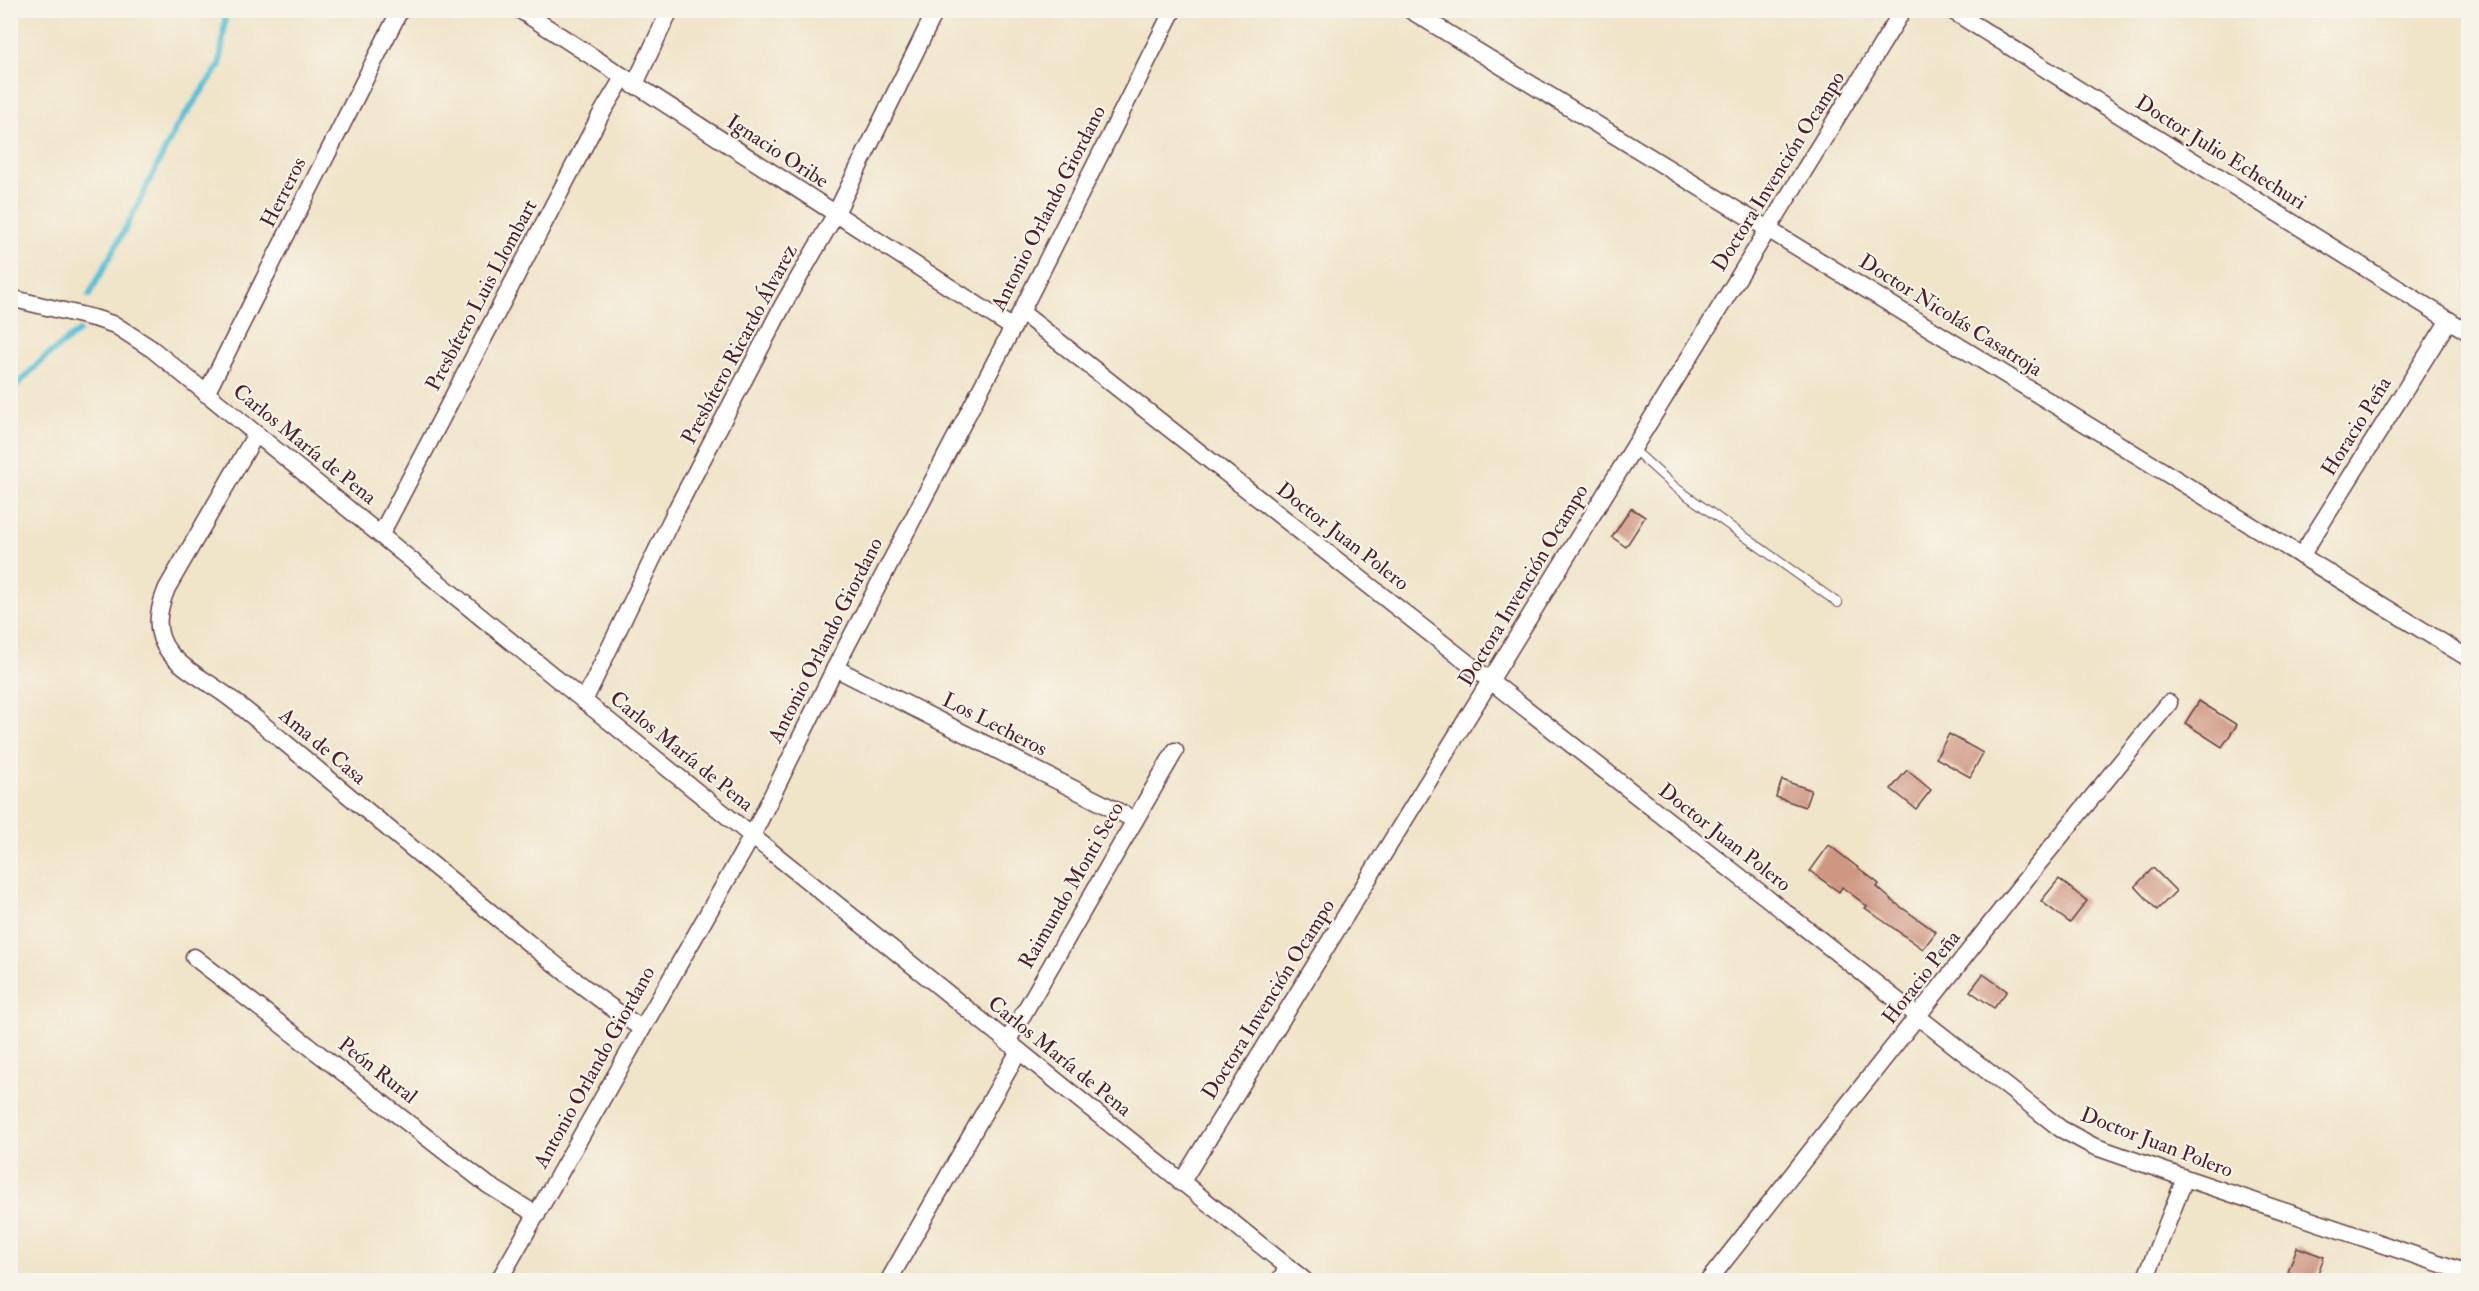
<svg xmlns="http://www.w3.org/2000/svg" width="2479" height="1291" font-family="'IM FELL Double Pica',serif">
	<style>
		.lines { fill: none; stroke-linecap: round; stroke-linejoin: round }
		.stream { stroke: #58c0d5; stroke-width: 6 }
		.building { fill: #cf9682 }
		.service-casing { stroke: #633d43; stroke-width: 10 }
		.minor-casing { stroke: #633d43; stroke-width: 19 }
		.service { stroke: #fff; stroke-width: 8 }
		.minor { stroke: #fff; stroke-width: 16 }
		.labels { text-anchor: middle; stroke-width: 4.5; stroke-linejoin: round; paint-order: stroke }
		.street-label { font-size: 21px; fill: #4a1f2b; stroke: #f7f3e8 }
	</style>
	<rect width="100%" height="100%" fill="#f7f3e8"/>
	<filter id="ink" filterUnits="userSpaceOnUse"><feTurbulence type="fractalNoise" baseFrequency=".0167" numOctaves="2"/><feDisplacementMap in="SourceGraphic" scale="12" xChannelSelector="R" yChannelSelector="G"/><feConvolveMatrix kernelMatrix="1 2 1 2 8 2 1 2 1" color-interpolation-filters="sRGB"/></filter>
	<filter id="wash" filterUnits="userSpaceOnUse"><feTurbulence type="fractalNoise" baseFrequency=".008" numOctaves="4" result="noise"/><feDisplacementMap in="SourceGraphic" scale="24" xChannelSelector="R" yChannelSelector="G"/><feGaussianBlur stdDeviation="1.35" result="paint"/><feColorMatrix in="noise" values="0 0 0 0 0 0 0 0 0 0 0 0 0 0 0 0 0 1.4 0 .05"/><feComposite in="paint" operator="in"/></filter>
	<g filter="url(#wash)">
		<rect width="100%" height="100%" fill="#f0e4c9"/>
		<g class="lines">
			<g class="stream">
				<path d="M89,295L129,222L176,128L220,65L226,10"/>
				<path d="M10,392L43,359L79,331"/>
			</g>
		</g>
		<g id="blocks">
			<g class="building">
				<path d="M1631,508L1645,517L1626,547L1612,537Z"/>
				<path d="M2199,701L2237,725L2222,747L2185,723Z"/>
				<path d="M1949,734L1983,753L1970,777L1936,758Z"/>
				<path d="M1907,770L1931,790L1916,809L1891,789Z"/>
				<path d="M1782,780L1811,790L1805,807L1776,797Z"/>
				<path d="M1829,845L1879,884L1877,887L1894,902L1936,932L1923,949L1865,908L1867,906L1842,887L1839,892L1810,871Z"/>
				<path d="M2153,868L2176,891L2157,910L2135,886Z"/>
				<path d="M2059,879L2087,901L2070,923L2041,901Z"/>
				<path d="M1983,974L2007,991L1994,1008L1970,991Z"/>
				<path d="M2297,1247L2324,1257L2315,1281L2288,1272Z"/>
			</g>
		</g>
	</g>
	<g filter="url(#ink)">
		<use href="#blocks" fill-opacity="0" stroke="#633d43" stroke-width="1.5"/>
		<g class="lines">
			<defs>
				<path id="service" d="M1632,448L1675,487L1838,603"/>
				<g id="minor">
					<path d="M520,10L1013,328"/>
					<path d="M1410,10L2468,658"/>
					<path d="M1951,10L2468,332"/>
					<path d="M634,86L670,10"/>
					<path d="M10,298L97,319L115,325L152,349L584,701L1304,1280"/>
					<path d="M1021,312L2061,1129L2093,1146L2185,1178L2468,1273"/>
					<path d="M206,394L400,10"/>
					<path d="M256,434L167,588C158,609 153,632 169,652C183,669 205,680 223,693C244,708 263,725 283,741C360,805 436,869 515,932C556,965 597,999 641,1028"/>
					<path d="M381,534L600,116L623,78"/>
					<path d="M2301,556L2449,320"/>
					<path d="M835,668L1135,820"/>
					<path d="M584,701L676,510L783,305L835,215L936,10"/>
					<path d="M194,957L488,1185L537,1215"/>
					<path d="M1007,1042L1175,751"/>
					<path d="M1181,1183L1903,10"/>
					<path d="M499,1280L752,836L835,668L1021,312L1173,10"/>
					<path d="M889,1280L1019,1051"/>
					<path d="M1280,1280L1288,1267"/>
					<path d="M1709,1280L2033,870L2169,703"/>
					<path d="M2145,1280L2185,1178"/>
				</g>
			</defs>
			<use href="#service" class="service-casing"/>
			<use href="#minor" class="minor-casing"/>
			<use href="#service" class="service"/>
			<use href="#minor" class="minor"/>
		</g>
	</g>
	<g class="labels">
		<g class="street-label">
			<text transform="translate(778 151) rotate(33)" y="7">Ignacio Oribe</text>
			<text transform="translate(2221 152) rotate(32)" y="7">Doctor Julio Echechuri</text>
			<text transform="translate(1778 171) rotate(-58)" y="7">Doctora Invención Ocampo</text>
			<text transform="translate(283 192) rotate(-63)" y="7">Herreros</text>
			<text transform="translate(1048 208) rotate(-63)" y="7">Antonio Orlando Giordano</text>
			<text transform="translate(481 295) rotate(-62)" y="7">Presbítero Luis Llombart</text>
			<text transform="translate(1951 315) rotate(32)" y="7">Doctor Nicolás Casatroja</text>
			<text transform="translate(739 344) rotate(-62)" y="7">Presbítero Ricardo Álvarez</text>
			<text transform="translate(2356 426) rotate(-58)" y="7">Horacio Peña</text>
			<text transform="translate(305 444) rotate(39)" y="7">Carlos María de Pena</text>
			<text transform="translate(1343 536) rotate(38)" y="7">Doctor Juan Polero</text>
			<text transform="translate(1523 585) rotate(-59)" y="7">Doctora Invención Ocampo</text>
			<text transform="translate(825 640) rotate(-63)" y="7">Antonio Orlando Giordano</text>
			<text transform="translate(995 724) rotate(27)" y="7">Los Lecheros</text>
			<text transform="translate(323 746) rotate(40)" y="7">Ama de Casa</text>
			<text transform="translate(682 751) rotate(39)" y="7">Carlos María de Pena</text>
			<text transform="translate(1725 837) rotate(38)" y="7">Doctor Juan Polero</text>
			<text transform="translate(1071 885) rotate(-60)" y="7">Raimundo Monti Seco</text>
			<text transform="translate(1921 977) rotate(-52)" y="7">Horacio Peña</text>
			<text transform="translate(1268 999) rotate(-58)" y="7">Doctora Invención Ocampo</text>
			<text transform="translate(1060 1056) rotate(39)" y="7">Carlos María de Pena</text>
			<text transform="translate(594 1067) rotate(-61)" y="7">Antonio Orlando Giordano</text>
			<text transform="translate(378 1070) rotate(38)" y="7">Peón Rural</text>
			<text transform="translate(2157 1142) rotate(21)" y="7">Doctor Juan Polero</text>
		</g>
	</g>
	<rect width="2479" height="1291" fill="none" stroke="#f7f3e8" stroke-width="36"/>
</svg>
